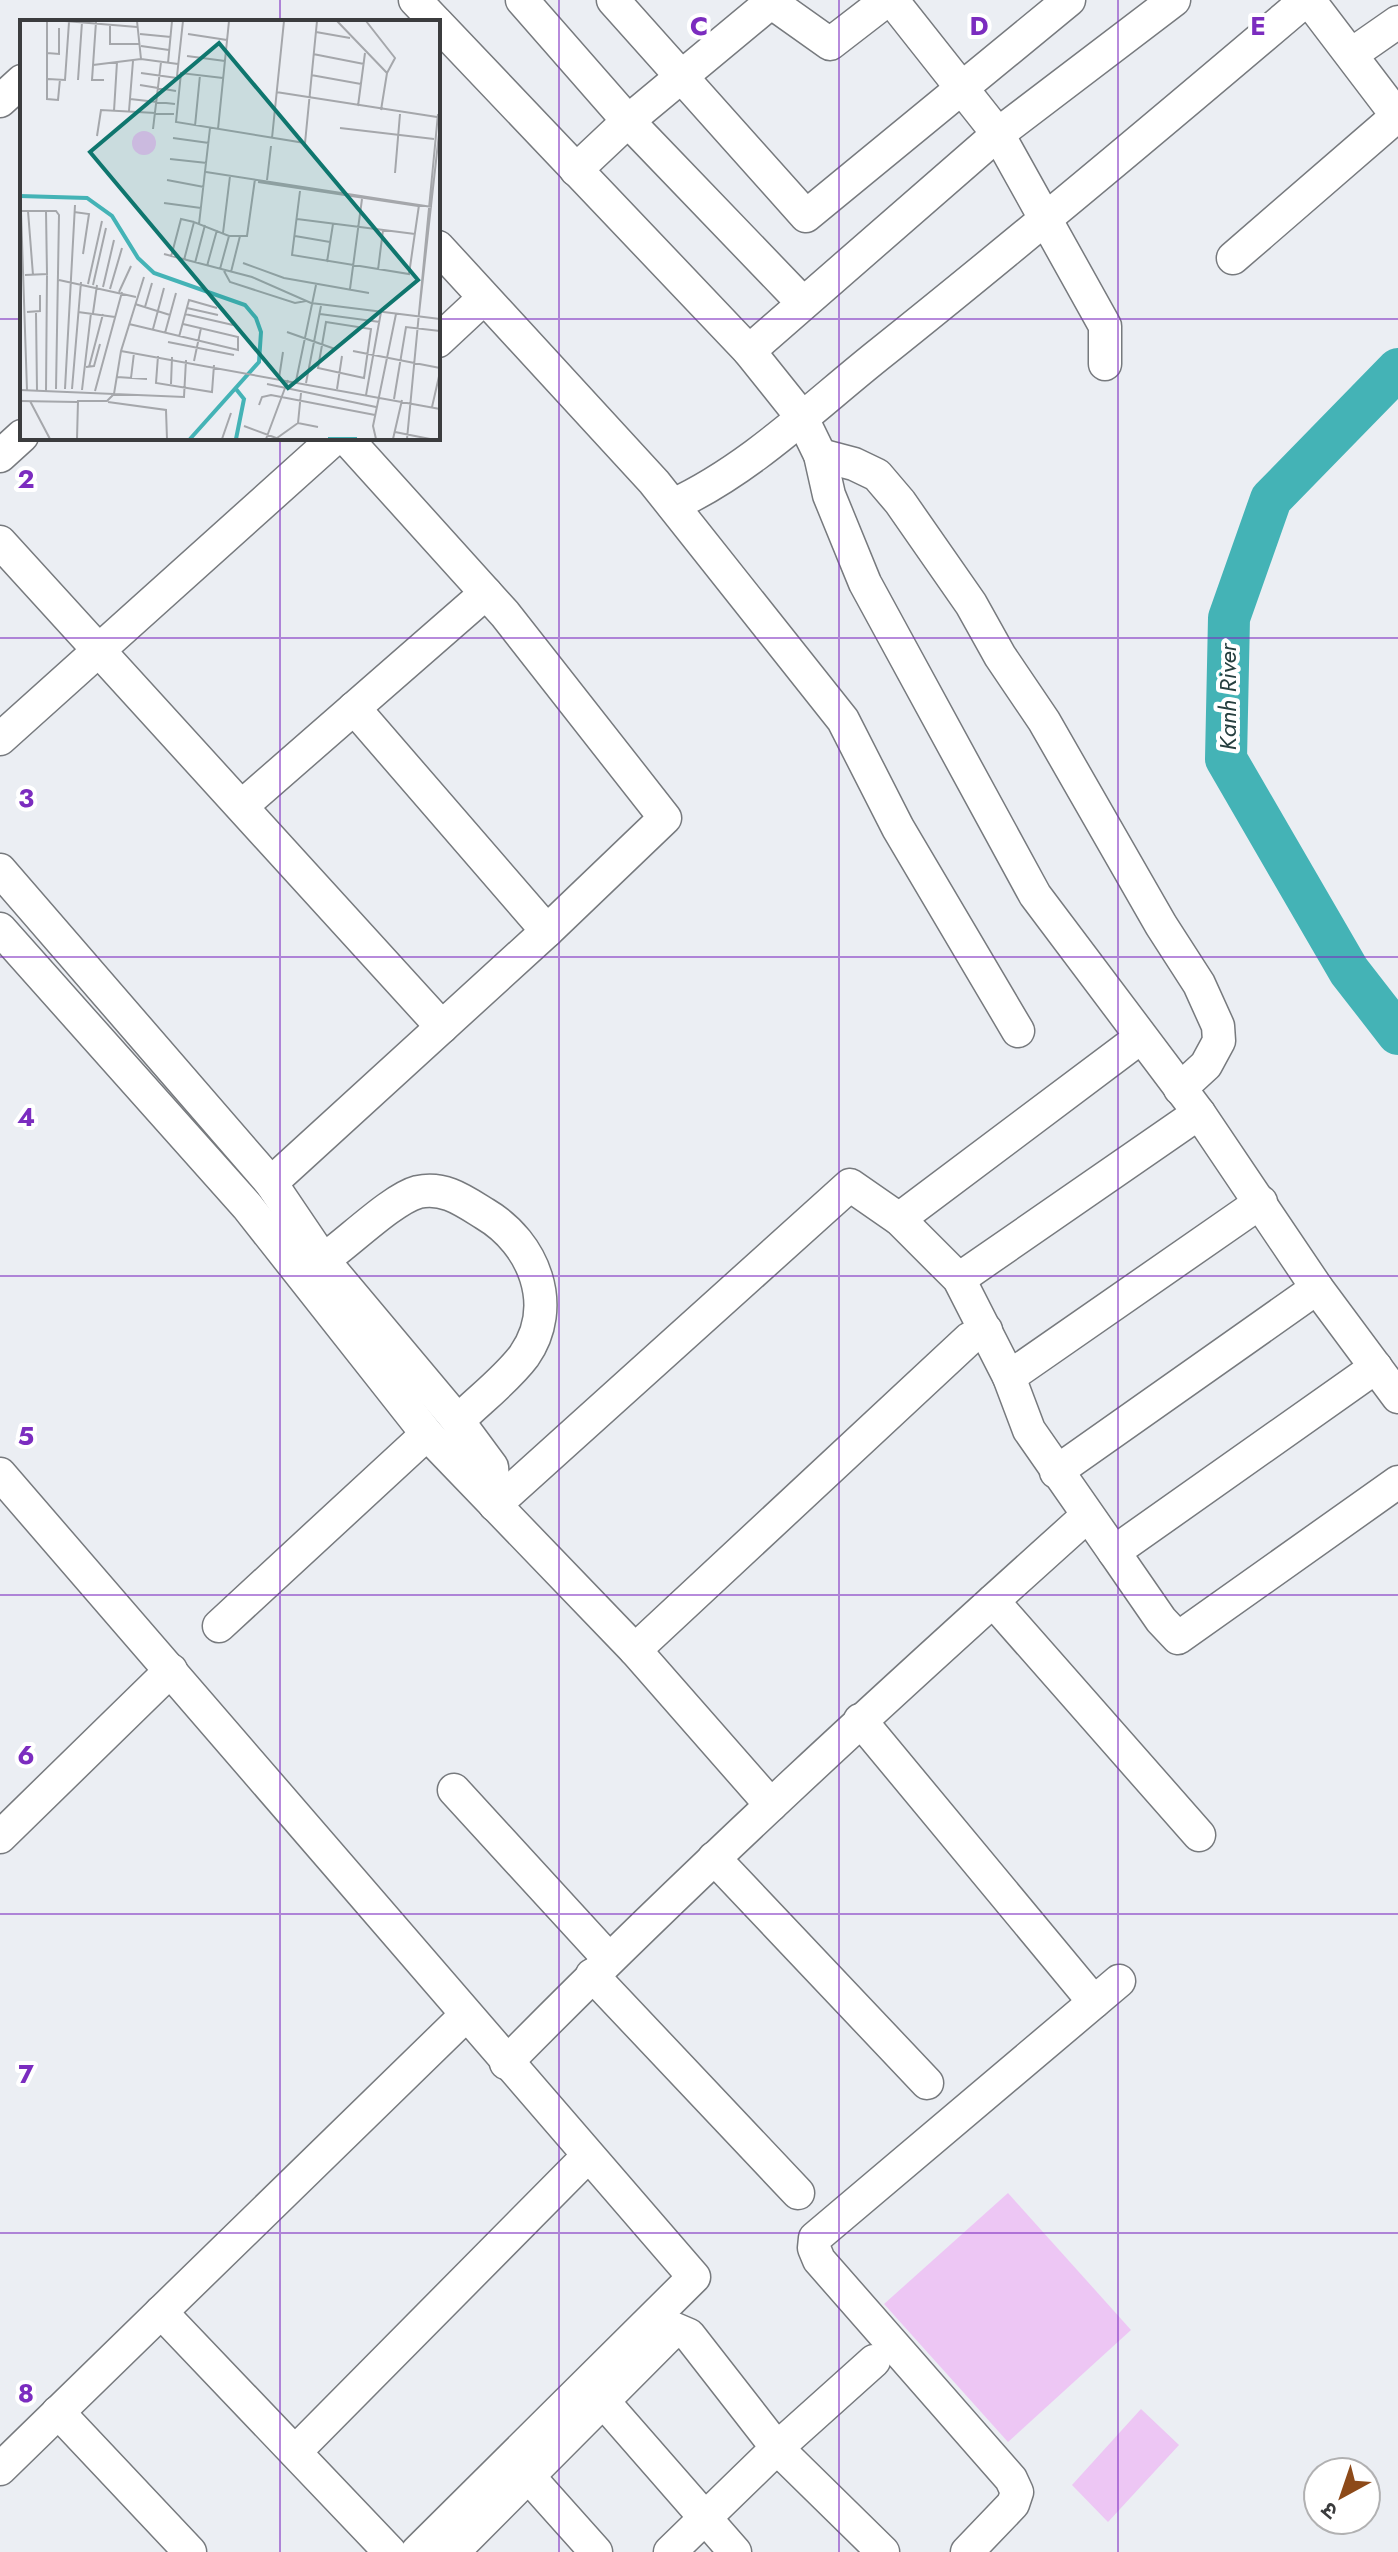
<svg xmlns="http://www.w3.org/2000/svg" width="1398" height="2552" font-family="Jost,'Noto Sans Devanagari',sans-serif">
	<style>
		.green { fill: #edc6f4 }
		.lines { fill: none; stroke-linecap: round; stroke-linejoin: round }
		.river { stroke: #44b3b6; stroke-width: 42 }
		.minor-casing { stroke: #777a7e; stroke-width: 35 }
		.minor { stroke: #fff; stroke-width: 32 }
		.grid { fill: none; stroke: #7b2cbf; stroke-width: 2; stroke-opacity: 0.55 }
		.labels { text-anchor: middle; stroke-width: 8; stroke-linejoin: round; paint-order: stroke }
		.water-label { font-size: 24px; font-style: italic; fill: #263f3f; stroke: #fff }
		.inset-river { fill: none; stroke: #44b3b6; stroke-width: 4 }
		.inset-road { fill: none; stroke: #a5a7ab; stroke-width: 2 }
		.view { fill: #0f766e; fill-opacity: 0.15; stroke: #0f766e; stroke-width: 4 }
		.inset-edge { fill: none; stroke: #3b3c3e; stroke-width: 4 }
		.grid-label { font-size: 26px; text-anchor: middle; font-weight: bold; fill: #7b2cbf; stroke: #fff; stroke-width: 8; stroke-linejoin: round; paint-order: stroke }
	</style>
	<rect width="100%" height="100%" fill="#ebeef3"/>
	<g class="green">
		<path d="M1008,2193L1131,2330L1008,2442L884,2304Z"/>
		<path d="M1141,2409L1179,2445L1108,2522L1072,2485Z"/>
	</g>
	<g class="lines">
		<path class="river" d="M1398,369L1271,499L1229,618L1226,759L1349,971L1398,1034"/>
		<defs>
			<g id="minor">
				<path d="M415,0L436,22"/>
				<path d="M522,0L628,121L803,303"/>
				<path d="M613,0L806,216L1069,0"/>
				<path d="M768,0L830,44L887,0"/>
				<path d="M892,0L998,134L1105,326V364"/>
				<path d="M1309,0L1398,117"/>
				<path d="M438,24L749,351L801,416L820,455L829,495L865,583L1035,895L1199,1113L1317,1288L1398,1397"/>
				<path d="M1352,54L1398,22"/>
				<path d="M0,101L22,81"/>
				<path d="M576,170L628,121L770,3"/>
				<path d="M438,247L654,482L843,720L898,828L1018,1031"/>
				<path d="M1233,258L1397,116"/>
				<path d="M438,341L483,299"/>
				<path d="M749,351L998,134L1174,0"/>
				<path d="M820,455L854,464L877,475L900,502L971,604L1000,656L1044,721L1161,925L1199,984L1218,1026L1219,1041L1206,1065L1180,1089"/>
				<path d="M0,456L22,436"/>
				<path d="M673,505C751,469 815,405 882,352C1026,237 1166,119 1306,0"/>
				<path d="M0,542L442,1027"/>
				<path d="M354,708L547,931"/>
				<path d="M0,739L335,438"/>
				<path d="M242,806L486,593"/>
				<path d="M0,870L271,1183L323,1260L458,1421L492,1467L495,1505"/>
				<path d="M0,929L247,1206L427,1434L635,1650L771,1805"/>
				<path d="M271,1183L547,931L665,818L505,614L346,438"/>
				<path d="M899,1219L1140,1038"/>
				<path d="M323,1260C348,1243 392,1199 418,1192C444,1186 464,1201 485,1214C534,1243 559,1306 524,1356C506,1380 479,1400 458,1421"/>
				<path d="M959,1279L1199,1113"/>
				<path d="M1009,1377L1261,1202"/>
				<path d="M1056,1472L1317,1288"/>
				<path d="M0,1474L694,2277L417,2552"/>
				<path d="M495,1505L850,1185L899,1219L959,1279L1009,1377L1029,1430L1114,1552L1376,1367"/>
				<path d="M1114,1552L1161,1620L1178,1638L1398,1482"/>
				<path d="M993,1601L1199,1835"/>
				<path d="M219,1626L427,1434"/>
				<path d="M635,1650L969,1339L986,1330"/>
				<path d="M860,1720L1094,2002"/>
				<path d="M454,1790L609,1959"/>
				<path d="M0,1837L171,1670"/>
				<path d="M714,1858L927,2083"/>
				<path d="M592,1975L798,2193"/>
				<path d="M506,2063C693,1873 889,1694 1087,1516"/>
				<path d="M161,2312L390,2552"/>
				<path d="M603,2401L735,2552"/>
				<path d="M58,2412L190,2552"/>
				<path d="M295,2452L588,2156"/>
				<path d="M0,2469L465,2016"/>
				<path d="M529,2477L596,2552"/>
				<path d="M453,2552L675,2329L689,2335L777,2448L883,2552"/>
				<path d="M670,2552L777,2448L874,2361"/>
				<path d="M967,2552L1013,2504L1017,2492L1011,2479L819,2260L814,2248L815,2238L1119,1981"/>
			</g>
		</defs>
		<use href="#minor" class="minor-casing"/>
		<use href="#minor" class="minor"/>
	</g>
	<path class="grid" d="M280,0V22M559,0V2552M839,0V2552M1118,0V2552M0,319H22M438,319H1398M280,438V2552M0,638H1398M0,957H1398M0,1276H1398M0,1595H1398M0,1914H1398M0,2233H1398"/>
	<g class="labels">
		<g class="water-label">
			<text transform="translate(1228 697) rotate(-90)" y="8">Kanh River</text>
		</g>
	</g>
	<g transform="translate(20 20)">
		<rect width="420" height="420" fill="#ebeef3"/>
		<path d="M112 123a12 12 0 1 1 24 0a12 12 0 1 1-24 0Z" fill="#edc6f4"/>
		<path class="inset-river" d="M0,176L67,178L92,196L118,238L134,253L225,285L236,298L241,312L239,342L170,419M216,369L224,379L216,419M308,419H337"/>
		<path class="inset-road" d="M27,1V79L38,80L40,59M45,1L117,7M117,1L121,39M317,1L367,53M346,1L375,38L367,53L361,90M76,2L72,60H84M90,5V24H120M296,12L330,18M120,14L151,17M168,14L207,20M121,26L149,30M27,33L39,34V8M293,34L344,44M167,36L205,41M148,43L152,1M73,45L121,39L158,44M121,53L157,58M291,55L341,64M157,56L163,1M203,58L161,53L156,102L285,123L297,1M28,59L45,60L49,2M58,60L62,2M120,65L156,71M256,72L417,97M110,79L155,84M338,86L345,33M94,91L97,42M109,91L113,41M175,106L180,55M320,108L414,119M133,109L141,42M198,109L209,1M77,116L81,90L154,94M153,118L189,123M252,118L264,1M150,139L187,143M186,152L412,187M375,153L380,94M147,160L184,167M247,160L251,126M238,162L398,186M280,171L272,235L389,254L399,185M144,183L181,188M0,191H36L39,195L36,369M8,191L13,255M1,192L7,370M54,192L69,194L63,234M277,199L395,214M179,204L190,108M203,213L210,156M275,216L310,222M144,234L232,257L291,283L420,299M151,237L161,199L174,202M164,240L174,202L209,216H227L235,159M307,242L313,204M175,243L185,205M223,243L264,258L349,273M187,246L197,210M200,249L209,216M358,250L363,210M204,251L210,262L275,283L286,281M211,252L220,216M5,255L27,254L26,191M39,260L116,277M68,264L82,201M73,265L86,208M83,267L94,220M90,269L102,228M330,269L342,179M99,272L111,246M115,284L150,295M125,287L132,263M167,288L198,295M7,292L20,291V275M58,292L95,297M16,293L17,370M73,293L77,265M165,294L213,305M300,294L360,302M399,294L420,105M306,302L351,309L344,358L298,348ZM109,304L218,330V317L163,304M133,309L144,268M267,312L315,329M145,313L156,273M159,317L169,280L197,288M148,322L214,335M101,331L420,389M333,331L420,348M138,336L136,363L192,372L194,345M174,341L181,308M66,347L74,346L80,324M69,347L83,294M97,357L127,359M111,358L114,333M259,358L263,332M276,361L296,265M286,363L301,286M151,364L152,337M247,364L356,387M45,369L55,185M52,369L61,262M317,369L322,336M0,370L164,377L166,340M62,370L71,293M26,371L27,254M75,371L102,272M346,375L361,292M374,379L386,307L420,311M0,381L57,382M10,381L30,419M88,382L146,390L147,419M239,385L242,377L251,375L355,395M412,387L420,352M278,403L281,373M224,406L259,419M375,412L410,419M257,418L278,403L298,407M57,419L58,381H87L94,374L101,331L124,257M202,419L211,393M246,419L268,360M356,419L353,406L376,294M373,419L382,380M387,419L418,94"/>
		<path class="view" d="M199,23L398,260L268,368L70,132Z"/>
		<rect width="420" height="420" class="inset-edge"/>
	</g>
	<g class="grid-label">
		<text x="699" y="35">C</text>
		<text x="979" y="35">D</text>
		<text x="1258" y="35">E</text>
		<text x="26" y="488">2</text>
		<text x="26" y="807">3</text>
		<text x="26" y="1126">4</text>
		<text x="26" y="1445">5</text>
		<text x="26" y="1764">6</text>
		<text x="26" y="2083">7</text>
		<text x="26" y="2402">8</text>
	</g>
	<g transform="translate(1342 2496) rotate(220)"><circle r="38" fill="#ffffff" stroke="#b1b1b2" stroke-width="2"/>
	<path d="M0-6L14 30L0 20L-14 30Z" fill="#8d4a19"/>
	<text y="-12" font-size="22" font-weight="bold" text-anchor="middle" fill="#3b3c3e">उ</text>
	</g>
</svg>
